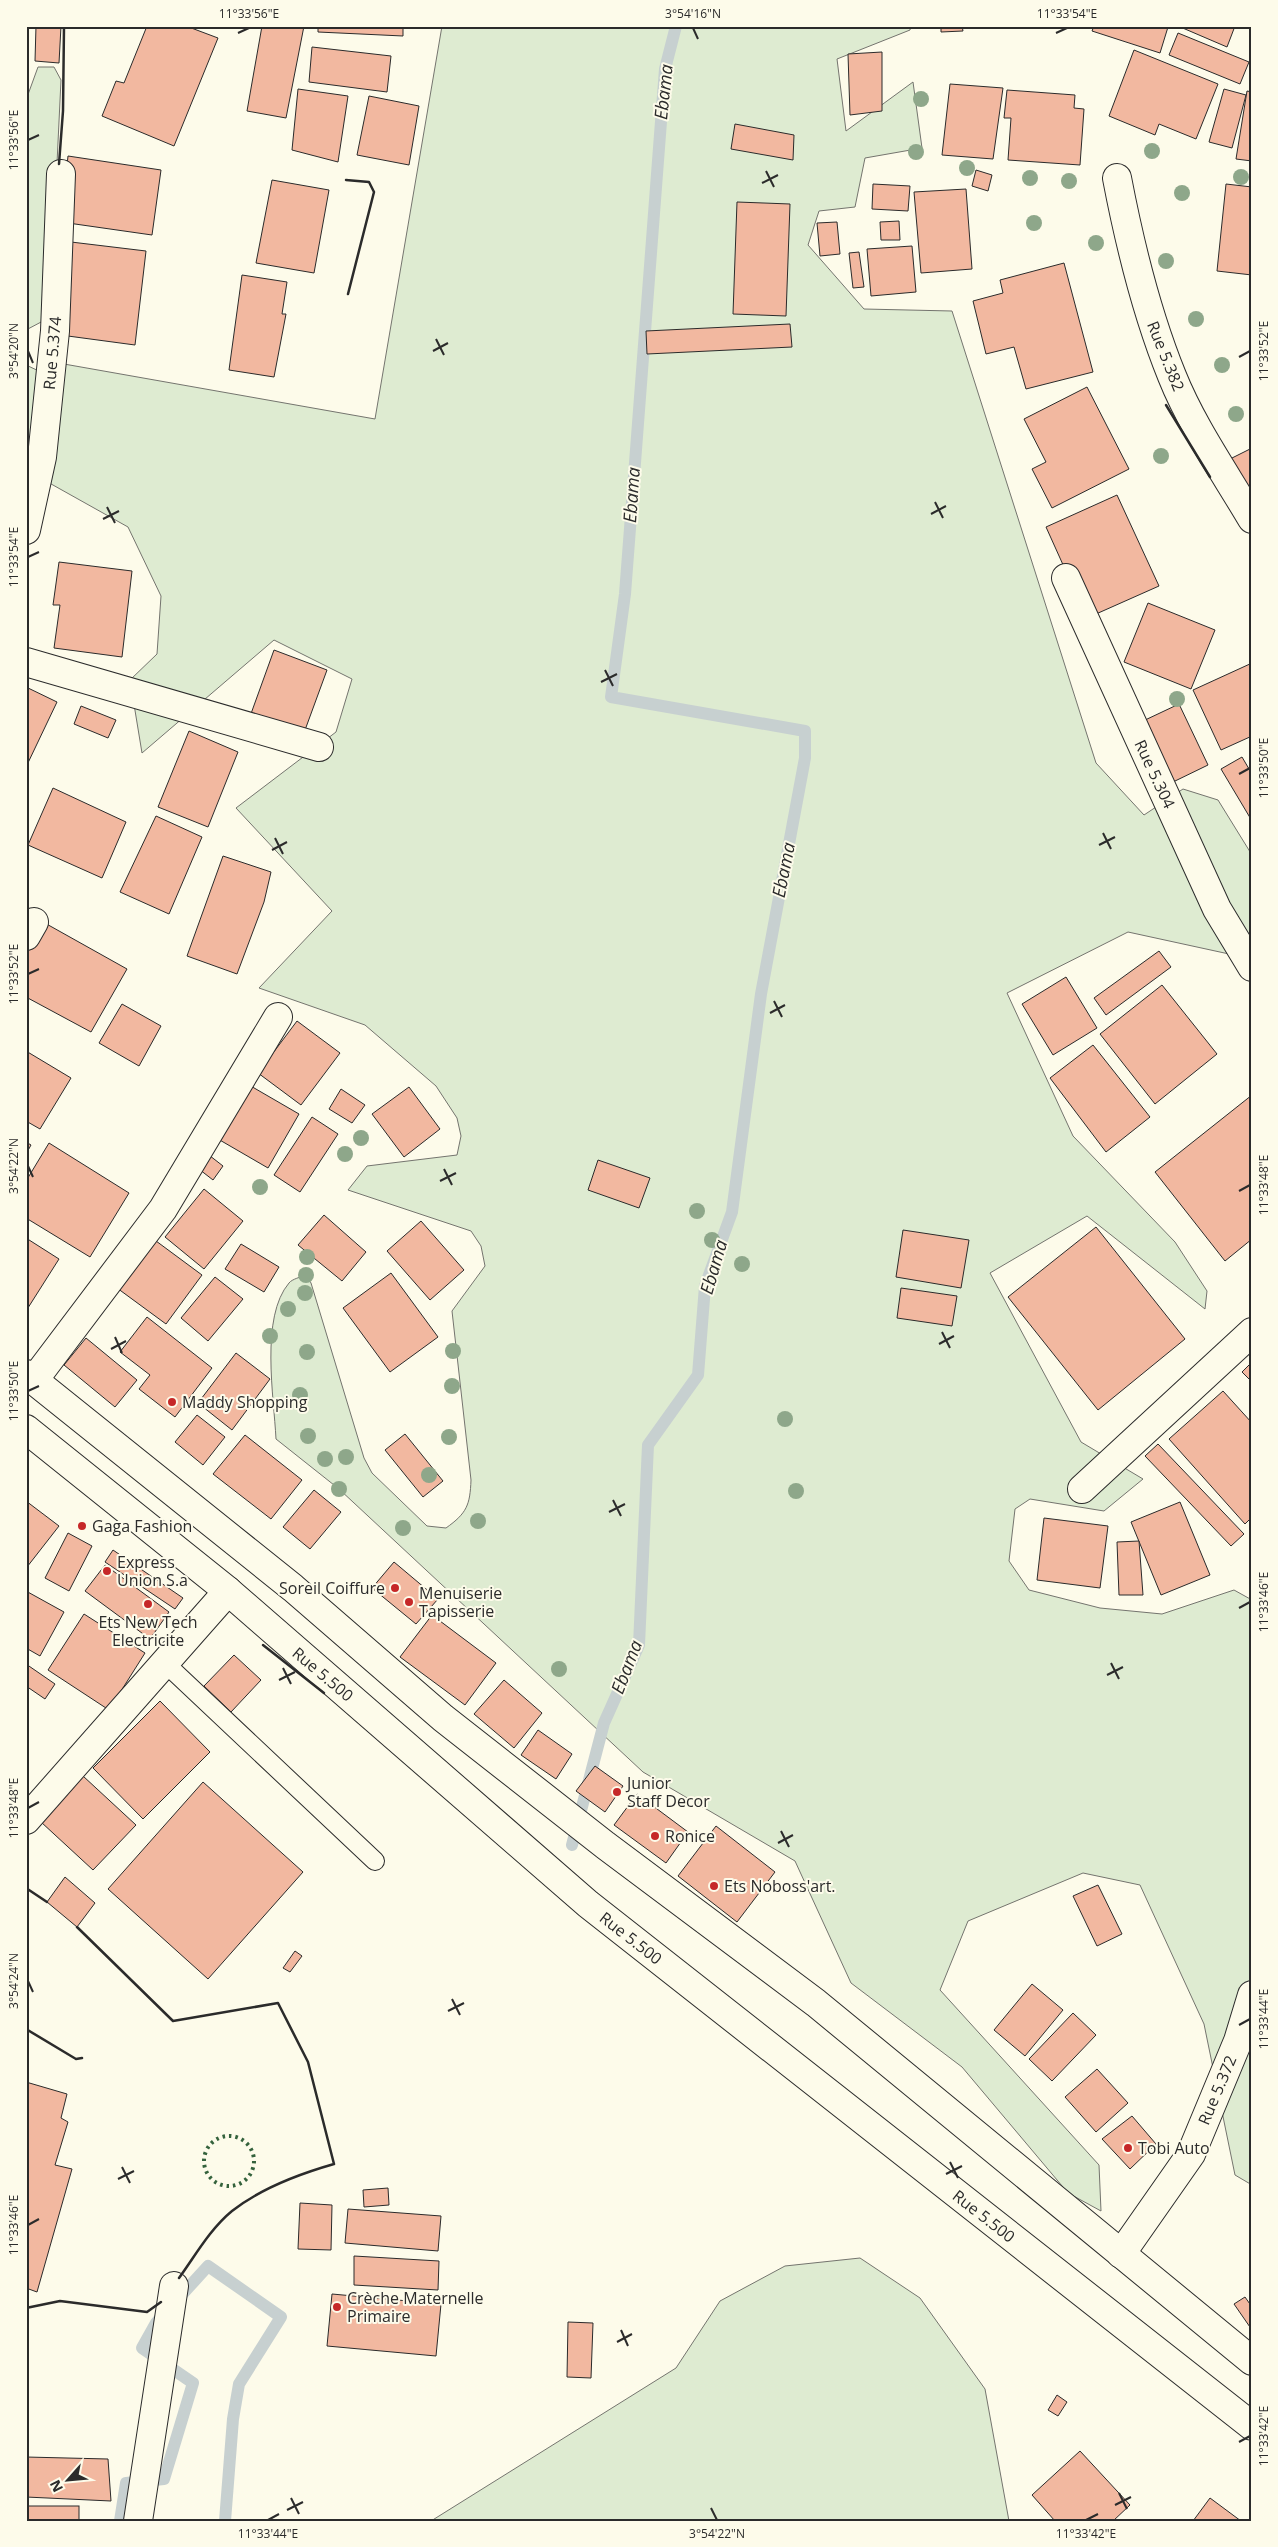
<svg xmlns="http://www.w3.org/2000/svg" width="1278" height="2547" font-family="'Open Sans',sans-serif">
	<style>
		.green { fill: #deebd1; stroke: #74746e }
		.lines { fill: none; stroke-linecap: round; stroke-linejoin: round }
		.stream { stroke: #c7d0d0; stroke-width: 12 }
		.building { fill: #f2b8a0; stroke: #2b2b2b }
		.lane-casing { stroke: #2b2b2b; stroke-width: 20 }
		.street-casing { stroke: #2b2b2b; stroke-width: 30 }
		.secondary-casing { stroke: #2b2b2b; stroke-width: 30 }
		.lane { stroke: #fdfbea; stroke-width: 18 }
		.street { stroke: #fdfbea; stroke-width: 28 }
		.secondary { stroke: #fdfbea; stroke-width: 28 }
		.hedge { stroke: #34623c; stroke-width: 4; stroke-dasharray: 2.5 4; stroke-linecap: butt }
		.wall { stroke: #2b2b2b; stroke-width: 2.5 }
		.tree { fill: #8ea78a }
		.ticks { fill: none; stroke: #2b2b2b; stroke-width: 2 }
		.poi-dot { fill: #c62828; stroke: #fdfbea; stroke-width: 2 }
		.labels { text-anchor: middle; stroke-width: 4; stroke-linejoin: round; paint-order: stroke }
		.street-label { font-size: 16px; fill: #2b2b2b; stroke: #fdfbea }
		.poi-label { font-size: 16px; fill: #2b2b2b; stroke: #fdfbea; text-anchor: start }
		.water-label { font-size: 18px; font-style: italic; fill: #2b2b2b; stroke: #fdfbea }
		.neatline { fill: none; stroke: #2b2b2b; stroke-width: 2 }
		.ticks-label { font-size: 12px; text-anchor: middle; fill: #2b2b2b }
	</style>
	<rect width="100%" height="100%" fill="#fdfbea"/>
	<g class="green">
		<path d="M442,26H911L910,30L837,59L846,131L913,82L922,148L865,158L855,207L819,211L808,245L864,309L952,311L1096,763L1144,815L1183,789L1218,800L1252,855V959L1128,932L1007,993L1073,1136L1175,1242L1207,1291L1205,1309L1087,1216L990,1273L1081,1442L1143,1479L1104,1511L1030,1499L1015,1509L1009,1561L1029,1590L1100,1608L1162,1614L1234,1590L1252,1600V2185L1235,2175L1204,2024L1140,1885L1083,1873L968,1921L940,1990L1099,2165L1101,2211L1068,2193L962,2067L851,1983L795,1861L643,1772L339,1489L276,1439C274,1397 260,1317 289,1283C292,1279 301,1277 306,1275L311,1283L364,1458L372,1473L427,1526L446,1528C467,1513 470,1505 471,1480L452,1311L485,1266L481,1246L471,1231L348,1190L367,1166L457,1155L461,1136L457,1118L436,1086L365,1025L259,988L332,911L236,808L336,732L352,679L274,640L142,753L130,680L157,654L161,596L128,527L44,480L64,364L375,419Z"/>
		<path d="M38,67H54L61,80L50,309L43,321L26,330V100Z"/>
		<path d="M26,365L41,372L26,479Z"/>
		<path d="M860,2258L920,2298L985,2389L1009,2521H431L676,2368L720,2301L785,2266Z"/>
	</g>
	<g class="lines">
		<g class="stream">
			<path d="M572,1845L604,1723L639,1645L648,1445L698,1375L705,1286L732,1212L761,994L805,758V731L611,697L625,594L665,69L676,26"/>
			<path d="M177,2300L208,2266L281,2317L239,2384L233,2419L225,2521"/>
			<path d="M120,2521L126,2483L164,2479L193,2383L142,2348L156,2323L163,2315"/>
		</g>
	</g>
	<g class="building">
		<path d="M36,26H61L59,63L35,61Z"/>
		<path d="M147,26H186L218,38L174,146L102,116L116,81L124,83Z"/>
		<path d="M262,26H304L286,118L247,111Z"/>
		<path d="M318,26H403V36L318,32Z"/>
		<path d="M941,26H962L963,31L941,32Z"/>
		<path d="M1094,26H1165L1168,27L1160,53L1092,31Z"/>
		<path d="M1178,26H1235L1227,47Z"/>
		<path d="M1178,33L1249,62L1240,84L1169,55Z"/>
		<path d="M312,47L391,56L387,92L309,82Z"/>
		<path d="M1134,50L1218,84L1196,139L1159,124L1155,135L1109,116Z"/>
		<path d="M882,52V111L850,115L848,54Z"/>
		<path d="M950,84L1003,88L993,159L942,155Z"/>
		<path d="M298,89L348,96L338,162L292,150Z"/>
		<path d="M1224,89L1246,95L1232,148L1209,142Z"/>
		<path d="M1007,90L1075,95L1074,108L1084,109L1080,165L1008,160L1011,118H1004Z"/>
		<path d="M1247,91L1252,92V161L1236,159Z"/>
		<path d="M369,96L419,106L409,165L357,155Z"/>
		<path d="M735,124L794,135L793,160L731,149Z"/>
		<path d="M68,156L161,170L152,235L61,222Z"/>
		<path d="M976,170L992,175L988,191L972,186Z"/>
		<path d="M272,180L329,190L314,273L256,263Z"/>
		<path d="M873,184L910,186L908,211L872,209Z"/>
		<path d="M1226,184L1252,187V275L1217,271Z"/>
		<path d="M966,189L972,269L921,273L914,192Z"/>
		<path d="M737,202L790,204L786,316L733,314Z"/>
		<path d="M899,221L900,240H881L880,222Z"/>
		<path d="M837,222L840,254L820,256L817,223Z"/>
		<path d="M71,242L146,251L135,345L53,334Z"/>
		<path d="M912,246L916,292L871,296L867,249Z"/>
		<path d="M859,252L864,287L853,288L849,253Z"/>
		<path d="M1064,263L1093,372L1026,389L1014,347L986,354L973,301L1003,293L1000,280Z"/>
		<path d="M242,275L287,282L282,314H286L274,377L229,370Z"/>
		<path d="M790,324L792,347L647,354L646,331Z"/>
		<path d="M1087,387L1129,469L1052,508L1032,469L1046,462L1024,419Z"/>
		<path d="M1252,448V491L1236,499L1226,461Z"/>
		<path d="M1117,495L1159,586L1087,618L1046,527Z"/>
		<path d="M59,562L132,571L122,657L54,648L60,605H53Z"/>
		<path d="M1148,603L1215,630L1191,689L1124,662Z"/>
		<path d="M274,650L327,670L301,741L248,722Z"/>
		<path d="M1252,663V736L1221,750L1193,690Z"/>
		<path d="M26,687L57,702L26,767Z"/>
		<path d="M1179,704L1208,765L1173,782L1143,721Z"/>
		<path d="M81,706L116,720L108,738L74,724Z"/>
		<path d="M189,731L238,752L208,827L158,807Z"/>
		<path d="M1242,757L1252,774V821L1221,769Z"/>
		<path d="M53,788L126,822L102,878L28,845Z"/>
		<path d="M156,816L202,837L169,914L120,892Z"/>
		<path d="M223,856L271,872L264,902L237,974L187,956Z"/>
		<path d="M43,922L127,969L91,1032L26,997V953Z"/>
		<path d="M1159,951L1171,967L1106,1015L1094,998Z"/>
		<path d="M1066,977L1097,1028L1053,1055L1022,1004Z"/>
		<path d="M1162,985L1217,1054L1155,1104L1100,1034Z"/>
		<path d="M122,1004L161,1026L139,1066L99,1043Z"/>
		<path d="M297,1021L340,1053L301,1105L258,1073Z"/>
		<path d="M1093,1045L1150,1117L1106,1152L1050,1078Z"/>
		<path d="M26,1051L71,1078L40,1129L26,1121Z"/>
		<path d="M249,1085L299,1114L268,1168L218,1139Z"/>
		<path d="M409,1087L440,1129L404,1157L372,1114Z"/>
		<path d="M341,1089L365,1105L352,1123L329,1109Z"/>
		<path d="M1252,1095V1239L1225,1261L1155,1172Z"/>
		<path d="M312,1117L338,1134L300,1192L274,1175Z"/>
		<path d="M26,1142L31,1145L26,1154Z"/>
		<path d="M49,1143L129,1193L90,1257L26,1218V1181Z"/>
		<path d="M205,1152L223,1166L213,1180L195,1166Z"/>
		<path d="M598,1160L650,1178L639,1208L588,1190Z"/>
		<path d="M204,1189L243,1221L204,1269L165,1237Z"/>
		<path d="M324,1215L366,1252L342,1281L298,1245Z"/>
		<path d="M421,1221L464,1270L430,1300L387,1251Z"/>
		<path d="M1096,1227L1185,1339L1098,1410L1008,1297Z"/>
		<path d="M903,1230L969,1240L961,1288L896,1277Z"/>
		<path d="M26,1238L59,1259L26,1311Z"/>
		<path d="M152,1238L202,1275L166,1324L117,1288Z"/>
		<path d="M241,1244L279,1267L264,1292L225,1269Z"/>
		<path d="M391,1273L438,1337L390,1372L343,1308Z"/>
		<path d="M215,1277L243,1299L208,1341L181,1318Z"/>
		<path d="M901,1288L957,1296L952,1326L897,1318Z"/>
		<path d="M147,1317L212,1368L175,1417L139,1389L150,1375L120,1352Z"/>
		<path d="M86,1338L137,1380L115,1407L64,1365Z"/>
		<path d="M236,1353L270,1379L232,1430L198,1403Z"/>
		<path d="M1252,1362V1382L1242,1372Z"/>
		<path d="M1223,1391L1252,1423V1517L1245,1524L1169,1439Z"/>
		<path d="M197,1415L225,1437L203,1465L175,1442Z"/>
		<path d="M405,1434L443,1481L423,1497L385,1450Z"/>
		<path d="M245,1435L302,1480L271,1519L213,1474Z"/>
		<path d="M1158,1444L1244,1534L1231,1546L1145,1456Z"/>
		<path d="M314,1490L341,1512L310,1549L283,1527Z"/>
		<path d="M26,1501L59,1526L27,1567L26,1566Z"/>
		<path d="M1180,1502L1210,1575L1161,1595L1131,1522Z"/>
		<path d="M1044,1518L1108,1526L1100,1588L1037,1580Z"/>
		<path d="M68,1533L92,1546L69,1591L45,1578Z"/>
		<path d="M1139,1541L1143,1595H1119L1117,1542Z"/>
		<path d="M113,1550L183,1598L175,1609L105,1562Z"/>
		<path d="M394,1562L438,1599L416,1624L372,1588Z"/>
		<path d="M105,1565L169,1612L150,1639L85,1591Z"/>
		<path d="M26,1591L64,1612L40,1656L26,1648Z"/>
		<path d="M84,1614L145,1653L109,1710L48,1670Z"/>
		<path d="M432,1615L496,1663L465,1705L400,1657Z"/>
		<path d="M234,1655L261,1680L231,1712L204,1686Z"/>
		<path d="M26,1664L55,1684L45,1699L26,1686Z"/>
		<path d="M504,1680L542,1713L514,1748L474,1714Z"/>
		<path d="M160,1701L210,1752L143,1819L93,1768Z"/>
		<path d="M538,1730L572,1754L556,1779L521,1755Z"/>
		<path d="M595,1766L623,1786L605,1812L576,1791Z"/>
		<path d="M83,1776L136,1825L93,1870L41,1822Z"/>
		<path d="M203,1782L303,1872L208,1979L108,1889Z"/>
		<path d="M637,1794L688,1832L666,1863L614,1825Z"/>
		<path d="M716,1826L775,1872L737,1922L678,1876Z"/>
		<path d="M65,1877L95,1903L77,1927L47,1902Z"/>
		<path d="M1098,1885L1122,1934L1097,1946L1073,1896Z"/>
		<path d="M295,1951L302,1956L290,1972L283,1968Z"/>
		<path d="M1032,1984L1063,2010L1025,2056L994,2030Z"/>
		<path d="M1073,2013L1096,2035L1052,2081L1029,2059Z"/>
		<path d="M1097,2069L1128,2103L1096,2132L1065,2097Z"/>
		<path d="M26,2082L67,2094L61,2118L68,2122L55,2165L72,2169L37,2292L26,2288Z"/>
		<path d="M1132,2116L1156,2144L1130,2169L1102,2139Z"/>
		<path d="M388,2188L389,2205L364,2207L363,2190Z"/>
		<path d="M300,2203L332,2205L331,2250L298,2249Z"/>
		<path d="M348,2209L441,2216L438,2251L345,2243Z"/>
		<path d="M354,2256L439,2261L438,2290L354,2285Z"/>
		<path d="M332,2294L441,2304L436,2356L327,2346Z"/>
		<path d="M1245,2297L1252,2307V2330L1234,2304Z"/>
		<path d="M568,2322L593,2323L591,2378L567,2377Z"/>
		<path d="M1057,2395L1067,2402L1058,2416L1048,2410Z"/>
		<path d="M1080,2451L1130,2505L1113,2521H1055L1032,2495Z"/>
		<path d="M26,2457L108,2459L111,2501L26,2497Z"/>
		<path d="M1210,2498L1241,2521H1193Z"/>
		<rect x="26" y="2506" width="53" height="15"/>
	</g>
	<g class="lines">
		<defs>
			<path id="lane" d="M166,1664L375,1861"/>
			<g id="street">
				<path d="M1117,178C1130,246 1146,312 1172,376C1192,426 1225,473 1252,519"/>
				<path d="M26,530L42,457L55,331L61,174"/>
				<path d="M1066,578L1217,909L1252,967"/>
				<path d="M26,662L319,747"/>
				<path d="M26,936L34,922"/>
				<path d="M34,1380L163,1209L278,1017"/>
				<path d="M1082,1489L1252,1332"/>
				<path d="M26,1820L228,1591"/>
				<path d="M1121,2254L1191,2154L1238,2041L1252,1995"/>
				<path d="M138,2521L174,2286"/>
			</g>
			<g id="secondary">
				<path d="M26,1374L293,1588L443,1718L605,1845L816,2003L1252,2361"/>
				<path d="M26,1429L228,1591L588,1904L1252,2426"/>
			</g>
		</defs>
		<use href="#lane" class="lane-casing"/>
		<use href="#street" class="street-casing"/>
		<use href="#secondary" class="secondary-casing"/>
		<use href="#lane" class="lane"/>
		<use href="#street" class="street"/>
		<use href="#secondary" class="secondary"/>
		<circle class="hedge" cx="229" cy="2161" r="25"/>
		<g class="wall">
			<path d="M59,164L63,111L64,26"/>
			<path d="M346,180L369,182L374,192L348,294"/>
			<path d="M1166,405L1210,477"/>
			<path d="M263,1645L324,1693"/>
			<path d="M26,1888L47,1902"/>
			<path d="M77,1927L173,2021L278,2003L308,2062L334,2164C299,2174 260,2189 232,2211C210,2229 195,2256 179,2278"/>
			<path d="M26,2029L76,2059L82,2058"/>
			<path d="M26,2308L60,2301L147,2312L161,2302"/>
		</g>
	</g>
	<g class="tree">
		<circle cx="921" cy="99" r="8"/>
		<circle cx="1152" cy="151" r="8"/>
		<circle cx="916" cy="152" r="8"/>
		<circle cx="967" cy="168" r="8"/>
		<circle cx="1241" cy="177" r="8"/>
		<circle cx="1030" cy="178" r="8"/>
		<circle cx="1069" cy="181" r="8"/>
		<circle cx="1182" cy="193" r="8"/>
		<circle cx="1034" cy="223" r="8"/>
		<circle cx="1096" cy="243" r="8"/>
		<circle cx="1166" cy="261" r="8"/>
		<circle cx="1196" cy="319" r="8"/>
		<circle cx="1222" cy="365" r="8"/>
		<circle cx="1236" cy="414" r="8"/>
		<circle cx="1161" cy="456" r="8"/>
		<circle cx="1177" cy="699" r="8"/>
		<circle cx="361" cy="1138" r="8"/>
		<circle cx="345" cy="1154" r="8"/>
		<circle cx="260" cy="1187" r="8"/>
		<circle cx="697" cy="1211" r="8"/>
		<circle cx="712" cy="1240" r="8"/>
		<circle cx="307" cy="1257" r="8"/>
		<circle cx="742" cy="1264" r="8"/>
		<circle cx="306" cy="1275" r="8"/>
		<circle cx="305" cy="1293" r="8"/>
		<circle cx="288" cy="1309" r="8"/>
		<circle cx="270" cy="1336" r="8"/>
		<circle cx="453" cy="1351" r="8"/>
		<circle cx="307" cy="1352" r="8"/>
		<circle cx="452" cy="1386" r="8"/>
		<circle cx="300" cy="1395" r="8"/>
		<circle cx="785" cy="1419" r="8"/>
		<circle cx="308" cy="1436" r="8"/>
		<circle cx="449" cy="1437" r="8"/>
		<circle cx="346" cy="1457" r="8"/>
		<circle cx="325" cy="1459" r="8"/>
		<circle cx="429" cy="1475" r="8"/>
		<circle cx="339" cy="1489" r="8"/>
		<circle cx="796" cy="1491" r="8"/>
		<circle cx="478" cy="1521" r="8"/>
		<circle cx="403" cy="1528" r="8"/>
		<circle cx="559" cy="1669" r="8"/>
	</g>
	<path class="ticks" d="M693,28L698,39M238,33L249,28M1056,33L1067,28M28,140L39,135M766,171L774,187M762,183L778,175M436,339L444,355M28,351L33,363M433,351L448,343M1239,357L1250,351M935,502L943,518M107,507L115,523M931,514L946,506M103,519L119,511M28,557L39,552M605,670L613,686M601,682L617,674M1239,774L1250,768M1103,833L1111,849M275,838L283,854M1099,845L1115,837M272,850L287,842M28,974L39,969M774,1001L782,1017M770,1013L785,1005M28,1166L33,1177M444,1169L452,1185M440,1181L456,1173M1239,1191L1250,1185M942,1332L950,1348M115,1337L122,1353M939,1344L954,1336M111,1349L126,1341M28,1391L39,1386M613,1500L621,1516M609,1512L625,1504M1239,1608L1250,1602M1111,1663L1119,1679M283,1668L291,1684M1107,1675L1123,1667M279,1680L295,1672M28,1808L39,1802M781,1831L789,1847M778,1843L793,1835M28,1981L33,1992M452,1999L460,2015M448,2011L464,2003M1239,2025L1250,2019M950,2162L958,2178M122,2167L130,2183M946,2174L962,2166M118,2179L134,2171M28,2225L39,2219M621,2330L628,2346M617,2342L632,2334M1239,2442L1250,2436M1119,2493L1127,2509M291,2498L299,2514M1115,2505L1131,2497M711,2508L717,2520M287,2510L303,2502M268,2520L279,2514M1086,2520L1098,2514"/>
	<g class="poi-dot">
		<circle cx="172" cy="1402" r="5"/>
		<circle cx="82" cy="1526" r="5"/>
		<circle cx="107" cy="1571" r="5"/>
		<circle cx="395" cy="1588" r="5"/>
		<circle cx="409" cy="1602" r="5"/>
		<circle cx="148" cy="1604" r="5"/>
		<circle cx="617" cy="1792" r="5"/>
		<circle cx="655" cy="1836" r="5"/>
		<circle cx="714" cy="1886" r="5"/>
		<circle cx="1128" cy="2148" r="5"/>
		<circle cx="337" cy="2307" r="5"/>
	</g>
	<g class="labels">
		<g class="street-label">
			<text transform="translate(52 353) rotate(-85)" y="6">Rue 5.374</text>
			<text transform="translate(1166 356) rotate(68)" y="6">Rue 5.382</text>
			<text transform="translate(1155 774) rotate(65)" y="6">Rue 5.304</text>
			<text transform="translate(323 1674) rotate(40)" y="6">Rue 5.500</text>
			<text transform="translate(631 1938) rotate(38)" y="6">Rue 5.500</text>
			<text transform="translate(1217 2090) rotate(-67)" y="6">Rue 5.372</text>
			<text transform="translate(984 2216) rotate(38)" y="6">Rue 5.500</text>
		</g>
		<g class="poi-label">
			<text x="182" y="1408">Maddy Shopping</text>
			<text x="92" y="1532">Gaga Fashion</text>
			<text x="117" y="1568">Express<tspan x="117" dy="18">Union S.a</tspan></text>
			<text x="385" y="1594" text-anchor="end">Soreil Coiffure</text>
			<text x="419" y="1599">Menuiserie<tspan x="419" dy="18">Tapisserie</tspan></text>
			<text x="148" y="1628" text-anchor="middle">Ets New Tech<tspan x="148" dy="18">Electricite</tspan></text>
			<text x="627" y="1789">Junior<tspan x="627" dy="18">Staff Decor</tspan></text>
			<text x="665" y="1842">Ronice</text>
			<text x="724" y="1892">Ets Noboss'art.</text>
			<text x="1138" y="2154">Tobi Auto</text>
			<text x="347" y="2304">Crèche Maternelle<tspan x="347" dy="18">Primaire</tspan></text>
		</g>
		<g class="water-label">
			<text transform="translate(664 92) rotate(-84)" y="6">Ebama</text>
			<text transform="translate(632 495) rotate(-86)" y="6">Ebama</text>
			<text transform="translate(784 870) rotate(-79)" y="6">Ebama</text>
			<text transform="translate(714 1267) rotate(-74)" y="6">Ebama</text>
			<text transform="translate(627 1667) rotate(-69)" y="6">Ebama</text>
		</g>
	</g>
	<rect width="1278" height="2547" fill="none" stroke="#fdfbea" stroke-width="55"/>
	<g transform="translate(68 2480) rotate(243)" stroke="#fdfbea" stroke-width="4" paint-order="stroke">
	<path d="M0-4L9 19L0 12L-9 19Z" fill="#2b2b2b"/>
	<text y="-8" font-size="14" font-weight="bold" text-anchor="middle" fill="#2b2b2b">N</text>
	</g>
	<rect x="28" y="28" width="1222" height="2492" class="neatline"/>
	<g class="ticks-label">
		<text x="249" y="18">11°33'56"E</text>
		<text x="693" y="18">3°54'16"N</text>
		<text x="1067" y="18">11°33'54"E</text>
		<text transform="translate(14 140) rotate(-90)" y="4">11°33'56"E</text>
		<text transform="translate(1264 351) rotate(-90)" y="4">11°33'52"E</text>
		<text transform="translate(14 351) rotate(-90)" y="4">3°54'20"N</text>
		<text transform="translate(14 557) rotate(-90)" y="4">11°33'54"E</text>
		<text transform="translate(1264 768) rotate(-90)" y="4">11°33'50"E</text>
		<text transform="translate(14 974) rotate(-90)" y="4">11°33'52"E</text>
		<text transform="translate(14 1166) rotate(-90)" y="4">3°54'22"N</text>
		<text transform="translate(1264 1185) rotate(-90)" y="4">11°33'48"E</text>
		<text transform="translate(14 1391) rotate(-90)" y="4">11°33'50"E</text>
		<text transform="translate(1264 1602) rotate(-90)" y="4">11°33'46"E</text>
		<text transform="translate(14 1808) rotate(-90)" y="4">11°33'48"E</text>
		<text transform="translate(14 1981) rotate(-90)" y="4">3°54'24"N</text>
		<text transform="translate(1264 2019) rotate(-90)" y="4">11°33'44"E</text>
		<text transform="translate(14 2225) rotate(-90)" y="4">11°33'46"E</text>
		<text transform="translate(1264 2436) rotate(-90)" y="4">11°33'42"E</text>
		<text x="268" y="2538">11°33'44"E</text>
		<text x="717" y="2538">3°54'22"N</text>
		<text x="1086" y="2538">11°33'42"E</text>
	</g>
</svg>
